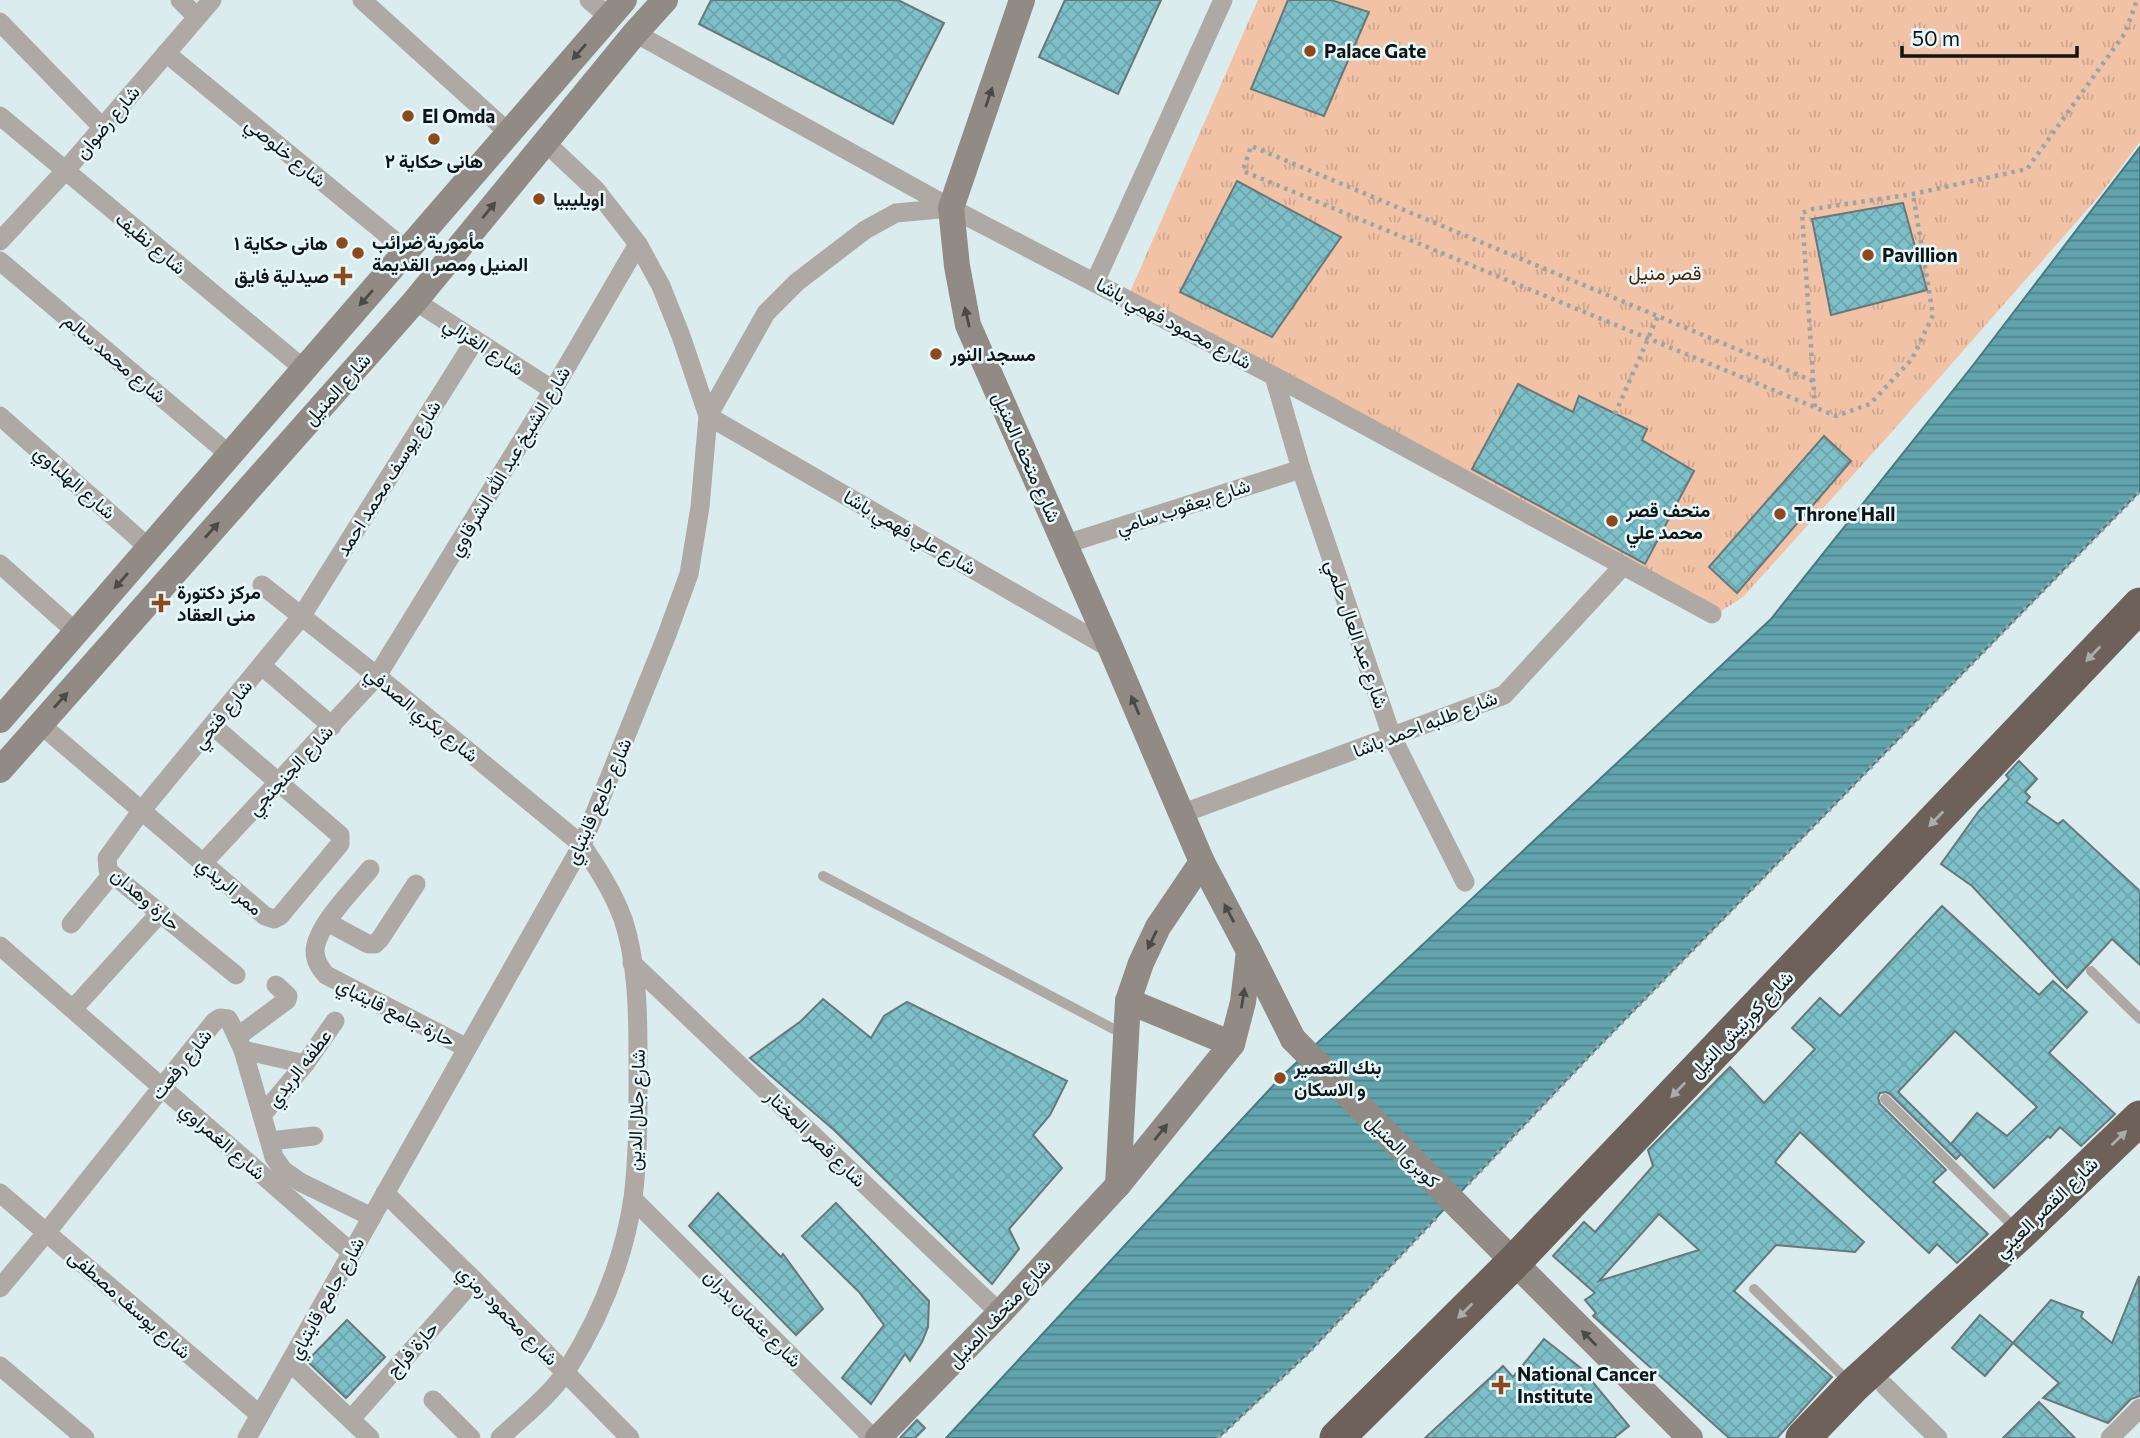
<svg xmlns="http://www.w3.org/2000/svg" width="2140" height="1438" font-family="Commissioner,Vazirmatn,sans-serif">
	<style>
		.grass { fill: url(#grass-tufts) }
		.water { fill: url(#water-rules); stroke: #497980; stroke-width: 2 }
		.building { fill: url(#building-cross-hatch); stroke: #68787a; stroke-width: 2; fill-rule: evenodd }
		.lines { fill: none; stroke-linecap: round; stroke-linejoin: round }
		.path { stroke: #99a6a8; stroke-width: 4.5; stroke-dasharray: 3.5 5; stroke-linecap: butt }
		.lane { stroke: #afa9a5; stroke-width: 10 }
		.street { stroke: #afa9a5; stroke-width: 19 }
		.secondary { stroke: #928a85; stroke-width: 26 }
		.highway { stroke: #6d615a; stroke-width: 35 }
		.secondary-bridge { stroke: #928a85; stroke-width: 26 }
		.oneway { fill: #4a4a48 }
		.oneway2 { fill: #aaadab }
		.poi-dot { fill: #8d491c; stroke: #e8f9fc; stroke-width: 2.5 }
		.labels { text-anchor: middle; stroke-width: 5; stroke-linejoin: round; paint-order: stroke }
		.poi-label { font-size: 19px; font-weight: bold; fill: #0f1516; stroke: #e8f9fc; text-anchor: start }
		.street-label { font-size: 19px; fill: #0f1516; stroke: #e8f9fc }
		.park-label { font-size: 19px; fill: #4e2101; stroke: #e8f9fc }
	</style>
	<defs>
		<pattern id="grass-tufts" width="24" height="20" patternUnits="userSpaceOnUse" patternTransform="scale(1.75)"><rect width="24" height="20" fill="#f2c2a6"/><path d="M3 7l-1-3M5 7V3M7 7l1-3M15 17l-1-3M17 17v-4M19 17l1-3" fill="none" stroke="#cea68e"/></pattern>
		<pattern id="water-rules" width="6" height="5" patternUnits="userSpaceOnUse" patternTransform="scale(1.75)"><rect width="6" height="5" fill="#62a4ad"/><path d="M0 2.5h6" fill="none" stroke="#4f848c"/></pattern>
		<pattern id="building-cross-hatch" width="8" height="8" patternUnits="userSpaceOnUse" patternTransform="scale(1.75)"><rect width="8" height="8" fill="#7ec0c9"/><path d="M0 0l8 8M0 8l8-8" fill="none" stroke="#6ca4ac"/></pattern>
	</defs>
	<rect width="100%" height="100%" fill="#dbecee"/>
	<path class="grass" d="M1258,0H2140V142L2100,195L1890,434L1743,597L1718,613L1130,292Z"/>
	<path class="water" d="M2140,147V491L1592,1053L1308,1353L1218,1438H946L1281,1077L1771,619L1974,364Z"/>
	<g class="building">
		<path d="M711,0H898L944,23L893,124L699,24Z"/>
		<path d="M1065,0H1161L1118,94L1039,57Z"/>
		<path d="M1288,0H1331L1369,12L1324,116L1251,89Z"/>
		<path d="M1237,181L1341,237L1272,337L1180,292Z"/>
		<path d="M1903,203L1927,290L1831,315L1812,219Z"/>
		<path d="M1518,384L1573,412L1579,396L1647,429L1642,440L1694,471L1645,564L1472,469Z"/>
		<path d="M1824,436L1851,461L1737,593L1709,567Z"/>
		<path d="M2019,761L2037,779L2025,792L2030,797L2026,802L2058,824L2063,820L2140,891V965L2112,939L2067,988L1972,886L1941,864L1979,811L2009,779L2006,775Z"/>
		<path d="M1942,906L2039,995L2053,981L2087,1012L2049,1053L2115,1114L2081,1146L2060,1127L2050,1138L2048,1136L1994,1188L1951,1144L1977,1113L2007,1136L2037,1107L1955,1031L1898,1092L1961,1154L1956,1159L1890,1094L1886,1092L1880,1093L1878,1098L1880,1104L1946,1170L1933,1182L1988,1234L1957,1263L1937,1244L1929,1253L1800,1132L1775,1162L1864,1242L1855,1252L1776,1245L1734,1291L1832,1377L1777,1438H1729L1593,1316L1596,1313L1585,1300L1595,1293L1553,1256L1584,1222L1595,1232L1653,1166L1648,1150L1730,1067L1764,1103L1815,1049L1792,1028L1820,998L1840,1016ZM1659,1214L1699,1250L1599,1281Z"/>
		<path d="M823,999L871,1038L884,1016L907,1002L1067,1081L1050,1115L1033,1135L1062,1168L1009,1229L1019,1249L992,1284L834,1130L750,1058L801,1021Z"/>
		<path d="M718,1193L781,1257L783,1254L823,1309L796,1335L689,1226Z"/>
		<path d="M836,1203L929,1301L928,1327L922,1342L910,1361L905,1354L871,1404L842,1378L884,1325L859,1292L802,1236Z"/>
		<path d="M2139,1276L2140,1396L2131,1399L2108,1423L2043,1398L2059,1383L2013,1343L2051,1300L2083,1312L2081,1317L2112,1343Z"/>
		<path d="M1980,1315L2013,1343L1985,1376L1952,1348Z"/>
		<path d="M347,1320L385,1357L346,1398L307,1361Z"/>
		<path d="M1544,1339L1582,1369L1629,1426L1614,1438H1425L1503,1366L1513,1377Z"/>
		<path d="M2039,1402L2075,1438H2003Z"/>
		<path d="M917,1420L925,1428L915,1438H900Z"/>
	</g>
	<g class="lines">
		<g class="path">
			<path d="M1813,381L1251,146L1243,171L1836,416L1870,404L1912,359L1933,315L1913,194"/>
			<path d="M1815,407L1802,213L1813,209L1913,194L2027,169L2125,33L2137,0"/>
			<path d="M1615,414L1658,316"/>
			<path d="M1468,1184L1592,1053L2140,491"/>
			<path d="M1218,1438L1308,1353L1438,1216"/>
		</g>
		<g class="lane">
			<path d="M823,876L1125,1035"/>
			<path d="M2091,971L2140,1019"/>
			<path d="M1885,1099L2016,1229"/>
			<path d="M1754,1289L1849,1382"/>
		</g>
		<g class="street">
			<path d="M180,0L197,17"/>
			<path d="M362,0L509,133"/>
			<path d="M589,0L609,17"/>
			<path d="M0,22L102,127"/>
			<path d="M635,33L951,208L1274,376L1712,614"/>
			<path d="M166,53L407,251"/>
			<path d="M0,116L304,369"/>
			<path d="M951,208L896,213L865,230L797,282L766,313L708,416L1111,649"/>
			<path d="M0,241L65,171L212,0"/>
			<path d="M0,261L230,455"/>
			<path d="M1095,282L1223,0"/>
			<path d="M415,301L553,390"/>
			<path d="M1274,376L1301,469L1392,737L1465,882"/>
			<path d="M0,416L149,548"/>
			<path d="M1066,544L1301,469"/>
			<path d="M0,564L76,632"/>
			<path d="M262,585L377,676L582,845C598,869 613,892 623,919C637,961 638,1011 638,1055C638,1103 639,1151 633,1198C624,1259 599,1319 567,1370C551,1395 521,1418 500,1438"/>
			<path d="M262,666L332,726"/>
			<path d="M40,724L265,916L274,919L280,916L340,844V835L213,726"/>
			<path d="M1181,814L1504,695L1623,566"/>
			<path d="M203,863L377,676L553,390L638,244"/>
			<path d="M370,869C354,889 316,926 315,951C315,961 320,968 326,975L467,1048"/>
			<path d="M327,922L368,944H375L380,939L416,884"/>
			<path d="M71,924L112,874"/>
			<path d="M0,946L352,1253"/>
			<path d="M632,963L1000,1313"/>
			<path d="M236,975L112,874L108,870L107,858L142,810L301,617L475,340"/>
			<path d="M73,1009L160,913"/>
			<path d="M237,1037L287,1000L288,996L276,985"/>
			<path d="M243,1050L305,1064"/>
			<path d="M263,1114L305,1064L335,1021"/>
			<path d="M270,1141L314,1136"/>
			<path d="M0,1193L260,1415"/>
			<path d="M385,1193L474,1280L630,1438"/>
			<path d="M633,1199L873,1438"/>
			<path d="M0,1288L46,1233L214,1022L220,1018L228,1019L230,1022L243,1050L274,1157L283,1170L300,1182L372,1217"/>
			<path d="M290,1362L370,1438"/>
			<path d="M0,1366L85,1438"/>
			<path d="M1885,1386L1938,1438"/>
			<path d="M433,1400L471,1438"/>
			<path d="M351,1419L474,1280"/>
			<path d="M247,1438L582,845L666,637L689,574L700,507L708,416L681,336L661,286L638,244L596,190L545,142"/>
			<path d="M2110,1438L2140,1408"/>
		</g>
		<g class="secondary">
			<path d="M1022,0L951,208L957,266L968,325L1111,649L1202,862L1249,951L1293,1039"/>
			<path d="M0,720L624,0"/>
			<path d="M0,770L415,301L635,33L665,0"/>
			<path d="M1128,1001L1232,1044"/>
			<path d="M1118,1185L1128,1001L1141,963L1158,927L1202,862"/>
			<path d="M1461,1209L1690,1438"/>
			<path d="M878,1438L1000,1313L1118,1185L1232,1044L1243,1002L1249,951"/>
		</g>
		<g class="highway">
			<path d="M1337,1438L1513,1263L2140,605"/>
			<path d="M1803,1438L1853,1386L2020,1233L2140,1118"/>
		</g>
		<path class="secondary-bridge" d="M1293,1039L1461,1209"/>
	</g>
	<defs><path id="oneway-solid" d="M-6-.8H1V-3.2L6.5 0L1 3.2V.8H-6Z" transform="scale(1.75)"/></defs>
	<g class="oneway">
		<use href="#oneway-solid" transform="translate(579 52) rotate(131)"/>
		<use href="#oneway-solid" transform="translate(989 97) rotate(-71)"/>
		<use href="#oneway-solid" transform="translate(489 210) rotate(-51)"/>
		<use href="#oneway-solid" transform="translate(366 298) rotate(131)"/>
		<use href="#oneway-solid" transform="translate(967 317) rotate(-103)"/>
		<use href="#oneway-solid" transform="translate(212 530) rotate(-48)"/>
		<use href="#oneway-solid" transform="translate(121 581) rotate(131)"/>
		<use href="#oneway-solid" transform="translate(61 700) rotate(-48)"/>
		<use href="#oneway-solid" transform="translate(1135 705) rotate(-113)"/>
		<use href="#oneway-solid" transform="translate(1229 913) rotate(-118)"/>
		<use href="#oneway-solid" transform="translate(1152 940) rotate(116)"/>
		<use href="#oneway-solid" transform="translate(1243 998) rotate(-81)"/>
		<use href="#oneway-solid" transform="translate(1161 1132) rotate(-51)"/>
		<use href="#oneway-solid" transform="translate(1589 1338) rotate(-135)"/>
	</g>
	<g class="oneway2">
		<use href="#oneway-solid" transform="translate(2093 654) rotate(134)"/>
		<use href="#oneway-solid" transform="translate(1936 819) rotate(134)"/>
		<use href="#oneway-solid" transform="translate(1678 1090) rotate(134)"/>
		<use href="#oneway-solid" transform="translate(2119 1138) rotate(-44)"/>
		<use href="#oneway-solid" transform="translate(1465 1311) rotate(135)"/>
	</g>
	<g class="poi-dot">
		<circle cx="1310" cy="51" r="7"/>
		<circle cx="408" cy="116" r="7"/>
		<circle cx="434" cy="139" r="7"/>
		<circle cx="539" cy="199" r="7"/>
		<circle cx="342" cy="243" r="7"/>
		<circle cx="358" cy="253" r="7"/>
		<circle cx="1868" cy="255" r="7"/>
		<path d="M339.5 265.5h7v7h7v7h-7v7h-7v-7h-7v-7h7z"/>
		<circle cx="936" cy="354" r="7"/>
		<circle cx="1780" cy="514" r="7"/>
		<circle cx="1612" cy="521" r="7"/>
		<path d="M157.5 592.5h7v7h7v7h-7v7h-7v-7h-7v-7h7z"/>
		<circle cx="1280" cy="1078" r="7"/>
		<path d="M1497.5 1374.5h7v7h7v7h-7v7h-7v-7h-7v-7h7z"/>
	</g>
	<g class="labels">
		<g class="poi-label">
			<text x="1324" y="58">Palace Gate</text>
			<text x="422" y="123">El Omda</text>
			<text x="434" y="168" text-anchor="middle">هانى حكاية ٢</text>
			<text x="553" y="206">اويليبيا</text>
			<text x="372" y="249">مأمورية ضرائب<tspan x="372" dy="22">المنيل ومصر القديمة</tspan></text>
			<text x="328" y="250" text-anchor="end">هانى حكاية ١</text>
			<text x="1882" y="262">Pavillion</text>
			<text x="329" y="283" text-anchor="end">صيدلية فايق</text>
			<text x="950" y="361">مسجد النور</text>
			<text x="1626" y="517">متحف قصر<tspan x="1626" dy="22">محمد علي</tspan></text>
			<text x="1794" y="521">Throne Hall</text>
			<text x="177" y="599">مركز دكتورة<tspan x="177" dy="22">منى العقاد</tspan></text>
			<text x="1294" y="1074">بنك التعمير<tspan x="1294" dy="22">و الاسكان</tspan></text>
			<text x="1517" y="1381">National Cancer<tspan x="1517" dy="22">Institute</tspan></text>
		</g>
		<g class="street-label">
			<text transform="translate(107 122) rotate(-50)" y="7">شارع رضوان</text>
			<text transform="translate(286 152) rotate(39)" y="7">شارع خلوصي</text>
			<text transform="translate(151 243) rotate(40)" y="7">شارع نظيف</text>
			<text transform="translate(1174 323) rotate(28)" y="7">شارع محمود فهمي باشا</text>
			<text transform="translate(484 346) rotate(33)" y="7">شارع الغزالي</text>
			<text transform="translate(115 358) rotate(40)" y="7">شارع محمد سالم</text>
			<text transform="translate(337 389) rotate(-48)" y="7">شارع المنيل</text>
			<text transform="translate(1027 457) rotate(66)" y="7">شارع متحف المنيل</text>
			<text transform="translate(509 461) rotate(-59)" y="7">شارع الشيخ عبد الله الشرقاوي</text>
			<text transform="translate(388 478) rotate(-58)" y="7">شارع يوسف محمد احمد</text>
			<text transform="translate(75 482) rotate(41)" y="7">شارع الهلباوي</text>
			<text transform="translate(1183 506) rotate(-18)" y="7">شارع يعقوب سامي</text>
			<text transform="translate(910 532) rotate(30)" y="7">شارع علي فهمي باشا</text>
			<text transform="translate(1357 634) rotate(71)" y="7">شارع عبد العال حلمي</text>
			<text transform="translate(222 714) rotate(-51)" y="7">شارع فتحي</text>
			<text transform="translate(422 714) rotate(39)" y="7">شارع بكري الصدفي</text>
			<text transform="translate(1425 724) rotate(-21)" y="7">شارع طلبه احمد باشا</text>
			<text transform="translate(290 770) rotate(-47)" y="7">شارع الجنجنجي</text>
			<text transform="translate(598 801) rotate(-66)" y="7">شارع جامع قايتباي</text>
			<text transform="translate(230 886) rotate(40)" y="7">ممر الريدي</text>
			<text transform="translate(146 899) rotate(41)" y="7">حارة وهدان</text>
			<text transform="translate(396 1012) rotate(27)" y="7">حارة جامع قايتباي</text>
			<text transform="translate(1741 1024) rotate(-46)" y="7">شارع كورنيش النيل</text>
			<text transform="translate(181 1064) rotate(-51)" y="7">شارع رفعت</text>
			<text transform="translate(299 1068) rotate(-52)" y="7">عطفه الريدي</text>
			<text transform="translate(636 1110) rotate(-88)" y="7">شارع جلال الدين</text>
			<text transform="translate(816 1138) rotate(44)" y="7">شارع قصر المختار</text>
			<text transform="translate(223 1141) rotate(41)" y="7">شارع الغمراوي</text>
			<text transform="translate(1403 1151) rotate(45)" y="7">كوبرى المنيل</text>
			<text transform="translate(2046 1207) rotate(-44)" y="7">شارع القصر العيني</text>
			<text transform="translate(326 1298) rotate(-61)" y="7">شارع جامع قايتباي</text>
			<text transform="translate(130 1304) rotate(41)" y="7">شارع يوسف مصطفى</text>
			<text transform="translate(999 1313) rotate(-47)" y="7">شارع متحف المنيل</text>
			<text transform="translate(508 1315) rotate(45)" y="7">شارع محمود رمزي</text>
			<text transform="translate(753 1318) rotate(45)" y="7">شارع عثمان بدران</text>
			<text transform="translate(412 1349) rotate(-48)" y="7">حارة فراج</text>
		</g>
		<g class="park-label">
			<text x="1665" y="280">قصر منيل</text>
		</g>
	</g>
	<path d="M1902 46v10h175v-10" fill="none" stroke="#0f1516" stroke-width="3.5"/>
	<text x="1912" y="46" font-size="21" fill="#0f1516" stroke="#e8f9fc" stroke-width="5" paint-order="stroke">50 m</text>
</svg>
